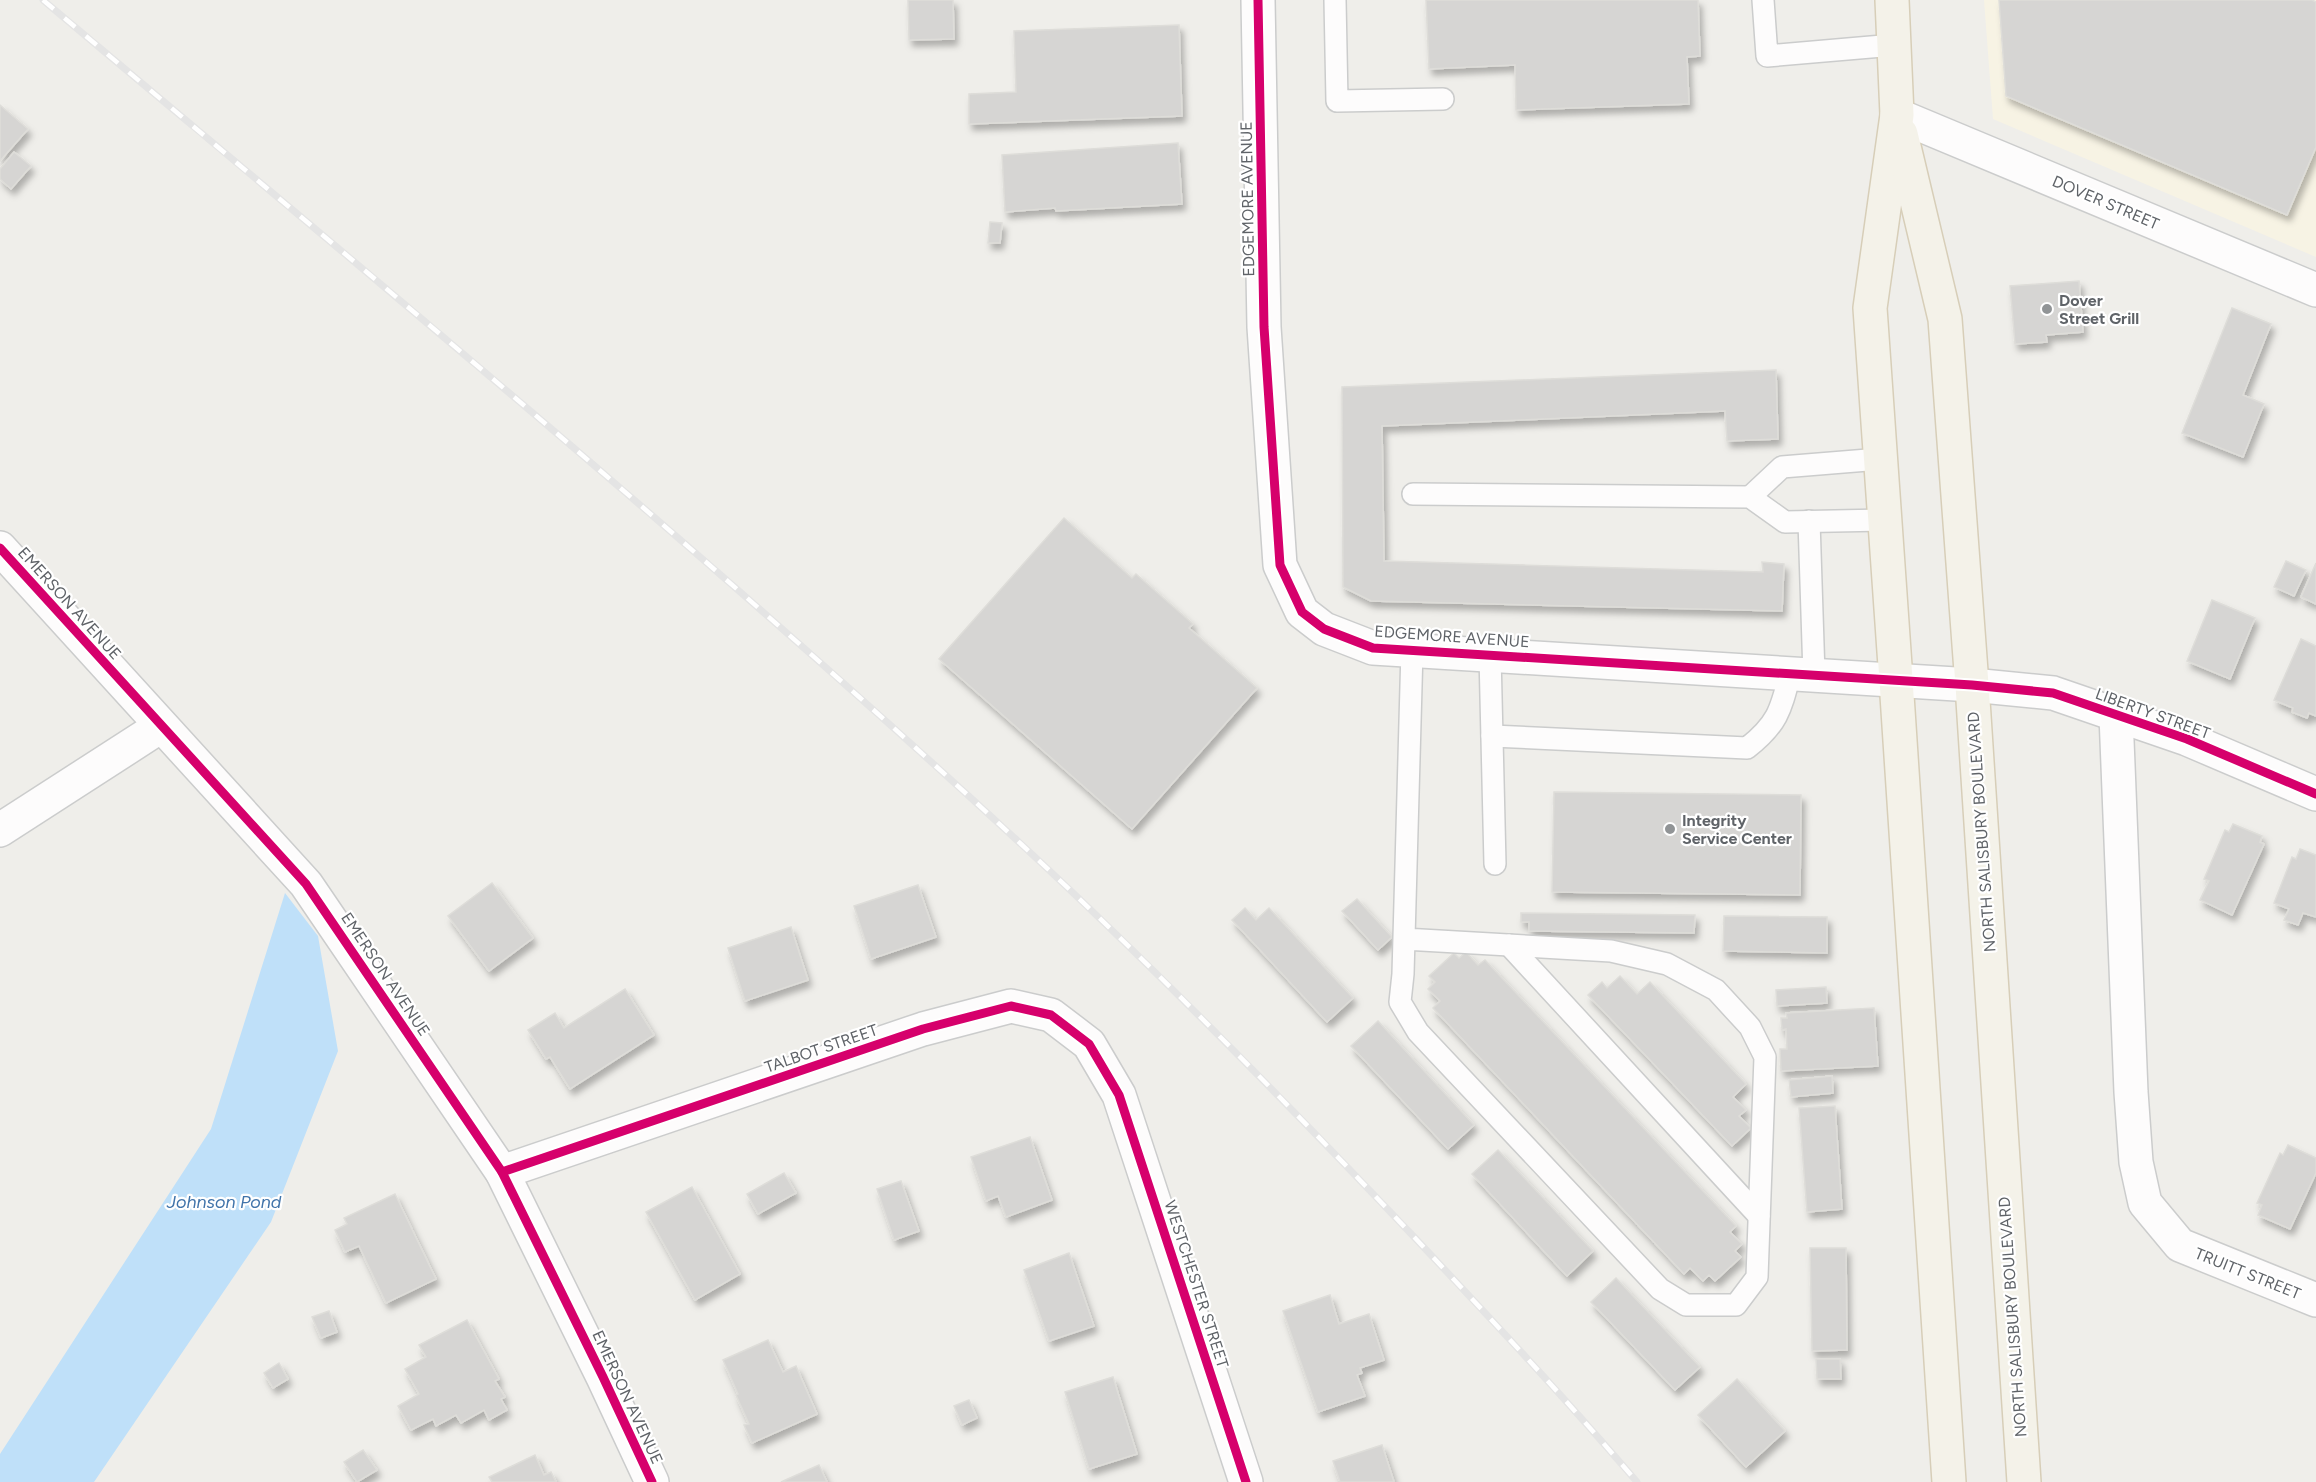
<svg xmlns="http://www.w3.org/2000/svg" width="2316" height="1482" font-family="Figtree,sans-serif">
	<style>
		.commercial { fill: #f7f3e4 }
		.water { fill: #bfe0f9 }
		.building { fill: #d6d5d3; stroke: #deddd9; stroke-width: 1.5; filter: url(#shadow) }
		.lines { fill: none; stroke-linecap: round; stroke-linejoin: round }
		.service-casing { stroke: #cbcccc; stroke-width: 24 }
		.minor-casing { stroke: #cbcccc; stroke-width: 36 }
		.primary-casing { stroke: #d7ceb8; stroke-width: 36 }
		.service { stroke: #fdfcfc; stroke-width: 21 }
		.minor { stroke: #fdfcfc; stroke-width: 33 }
		.primary { stroke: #f4f2e9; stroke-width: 33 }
		.rail-casing { stroke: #e4e4e4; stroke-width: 7 }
		.rail { stroke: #fff; stroke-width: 4.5; stroke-dasharray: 14; stroke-linecap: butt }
		.cycleway-casing { stroke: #fff; stroke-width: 13 }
		.cycleway { stroke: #d6006c; stroke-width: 9 }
		.poi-dot { fill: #919496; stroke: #fff; stroke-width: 2 }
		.labels { text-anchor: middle; stroke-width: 4.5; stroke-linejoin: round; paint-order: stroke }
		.street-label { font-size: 16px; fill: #5f6368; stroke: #fff }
		.poi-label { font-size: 16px; font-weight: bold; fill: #5f6368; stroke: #fff; text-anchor: start }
		.water-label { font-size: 18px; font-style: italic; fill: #4174aa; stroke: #fff }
	</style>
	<defs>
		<filter id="shadow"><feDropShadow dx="3.5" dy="6" stdDeviation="3" flood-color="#0004"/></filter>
	</defs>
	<rect width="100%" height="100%" fill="#efeeea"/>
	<path class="commercial" d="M1984,0H2316V257L1993,119Z"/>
	<path class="water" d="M285,893L318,936L338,1051L271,1222L94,1482H0V1454L211,1129Z"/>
	<g class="building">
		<path d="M908,0H953L954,39L909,40Z"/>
		<path d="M1426,0H1698L1700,56L1687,57L1689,104L1516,110L1515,65L1429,69Z"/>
		<path d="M1999,0H2312L2316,2V147L2287,215L2006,96Z"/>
		<path d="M1179,25L1182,116L969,124V94L1016,92L1014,31Z"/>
		<path d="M0,105L28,129L0,161Z"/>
		<path d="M1178,143L1182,204L1056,211L1055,208L1005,212L1002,155Z"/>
		<path d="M14,152L31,166L11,189L0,179V169Z"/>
		<path d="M990,222L1002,223L1000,243H988Z"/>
		<path d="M2079,281L2083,332L2046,335L2047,342L2015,344L2010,286Z"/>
		<path d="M2232,308L2271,324L2243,395L2264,404L2243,457L2182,433Z"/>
		<path d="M1776,370L1778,439L1727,441L1725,411L1382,426L1384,561L1763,572L1762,562L1784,564L1782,611L1371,601L1343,587L1342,387Z"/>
		<path d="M1064,518L1132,578L1136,574L1193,624L1189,628L1257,688L1132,829L939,659Z"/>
		<path d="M2286,561L2306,570L2294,596L2274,587Z"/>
		<path d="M2316,563V604L2301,597Z"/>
		<path d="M2212,600L2255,618L2230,679L2187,661Z"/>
		<path d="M2301,639L2316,646V716L2309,713L2307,718L2292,712L2293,708L2274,700Z"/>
		<path d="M1554,792L1801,795L1800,895L1552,892Z"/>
		<path d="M2233,824L2262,836L2260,842L2264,844L2232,915L2200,900L2209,881L2204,879L2225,830L2229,832Z"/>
		<path d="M2300,849L2316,855V917L2303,913L2298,925L2284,920L2289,909L2274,903L2292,857L2296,859Z"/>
		<path d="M492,883L533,938L489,971L448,916Z"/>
		<path d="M918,885L936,937L871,959L854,906Z"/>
		<path d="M1357,899L1392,937L1378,950L1342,911Z"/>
		<path d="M1245,908L1256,920L1269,908L1353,998L1327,1022L1232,920Z"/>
		<path d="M1521,913L1695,915L1694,933L1529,931V922H1521Z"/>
		<path d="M1724,916L1827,917V953L1723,951Z"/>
		<path d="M791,927L808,980L745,1001L728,948Z"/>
		<path d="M1466,952L1478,965L1485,960L1736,1226L1730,1232L1742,1244L1735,1251L1741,1257L1715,1281L1709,1275L1703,1281L1690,1268L1684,1274L1433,1008L1440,1001L1428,989L1435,982L1429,976L1454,953L1459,958Z"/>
		<path d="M1620,976L1637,994L1650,982L1746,1084L1733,1097L1746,1110L1739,1116L1751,1128L1732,1146L1588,995L1602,982L1607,988Z"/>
		<path d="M1826,987L1827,1003L1777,1006L1776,990Z"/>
		<path d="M625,989L654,1035L570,1089L550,1057L546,1059L528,1030L555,1013L564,1028Z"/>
		<path d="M1874,1008L1878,1066L1781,1071L1780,1049H1787L1786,1029L1782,1030L1781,1018H1787L1786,1013Z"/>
		<path d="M1378,1021L1474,1125L1448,1149L1351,1046Z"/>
		<path d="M1832,1076L1833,1093L1791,1097L1789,1080Z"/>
		<path d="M1835,1106L1842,1209L1807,1212L1799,1108Z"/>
		<path d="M1030,1137L1052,1200L1006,1217L998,1196L986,1201L971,1157Z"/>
		<path d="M2288,1145L2316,1158V1173L2290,1229L2258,1215L2262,1205L2257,1203L2280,1153L2283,1155Z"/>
		<path d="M1498,1150L1593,1251L1567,1276L1472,1174Z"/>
		<path d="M784,1173L796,1193L758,1214L747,1194Z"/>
		<path d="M901,1181L919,1231L894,1240L877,1189Z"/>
		<path d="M692,1187L740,1274L695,1300L646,1212Z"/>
		<path d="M395,1194L436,1279L386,1303L359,1246L345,1252L335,1230L347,1224L344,1218Z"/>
		<path d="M1810,1248H1846L1847,1350L1812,1351Z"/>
		<path d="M1069,1253L1094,1326L1049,1341L1024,1270Z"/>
		<path d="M1616,1278L1700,1367L1675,1390L1591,1302Z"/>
		<path d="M1330,1295L1339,1324L1369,1314L1384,1360L1360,1368L1362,1373L1357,1375L1365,1396L1318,1412L1283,1311Z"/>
		<path d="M329,1311L337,1332L321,1338L312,1317Z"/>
		<path d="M467,1320L499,1379L495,1381L505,1397L501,1399L507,1410L489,1420L484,1410L461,1423L456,1415L436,1426L433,1419L411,1430L398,1406L419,1394L405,1369L426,1357L419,1345Z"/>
		<path d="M768,1340L783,1372L796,1366L817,1414L752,1443L744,1425L749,1424L736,1395L738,1394L723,1360Z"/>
		<path d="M1816,1359H1840L1841,1379H1817Z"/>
		<path d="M279,1363L288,1379L273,1388L264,1373Z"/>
		<path d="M1113,1377L1137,1454L1089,1469L1065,1392Z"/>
		<path d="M1737,1379L1785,1431L1746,1467L1698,1415Z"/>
		<path d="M969,1400L977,1418L962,1425L954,1406Z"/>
		<path d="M1382,1445L1394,1482H1340L1333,1461Z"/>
		<path d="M363,1450L377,1470L357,1482L344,1462Z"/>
		<path d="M535,1455L544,1475L551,1472L556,1482H492L489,1477Z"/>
		<path d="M819,1465L827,1482H781Z"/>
	</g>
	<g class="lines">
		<defs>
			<g id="service">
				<path d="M1335,0L1337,101L1443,99"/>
				<path d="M1763,0L1767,56L1894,45"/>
				<path d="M1413,494L1750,497L1785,522L1884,520"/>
				<path d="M1750,497L1782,467L1880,459"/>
				<path d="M1809,521L1814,675"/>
				<path d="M1490,655L1495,864"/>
				<path d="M1492,736L1747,748C1778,724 1781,709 1790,674"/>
				<path d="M1404,939L1611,951L1667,964L1716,990L1750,1027L1765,1057L1757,1277L1736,1305H1686L1660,1289L1418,1032L1400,1002L1403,974L1412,650"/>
				<path d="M1509,945L1759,1216"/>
			</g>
			<g id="minor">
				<path d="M1258,0L1264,327L1280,565L1302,612L1324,629L1373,648L1972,685L2053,693L2187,739L2316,794"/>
				<path d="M1897,115L2316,290"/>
				<path d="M0,548L306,884L502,1172L603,1377L652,1482"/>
				<path d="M2116,715L2131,1092L2136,1162L2145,1203L2180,1245L2316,1300"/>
				<path d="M0,830L161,726"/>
				<path d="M502,1172L923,1029L1011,1006L1051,1015L1089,1044L1119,1095L1246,1482"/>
			</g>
			<g id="primary">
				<path d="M1892,0L1897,115L1870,308L1896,680L1949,1482"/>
				<path d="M1901,134L1945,319L1972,685L2024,1482"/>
			</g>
		</defs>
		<use href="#service" class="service-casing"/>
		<use href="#minor" class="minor-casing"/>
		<use href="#primary" class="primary-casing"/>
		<use href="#service" class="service"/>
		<use href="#minor" class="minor"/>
		<use href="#primary" class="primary"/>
		<defs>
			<path id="rail" d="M43,0C373,278 705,552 1021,844C1158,971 1288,1104 1416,1239C1491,1319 1566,1399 1637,1482"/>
		</defs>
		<use href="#rail" class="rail-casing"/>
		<use href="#rail" class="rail"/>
		<defs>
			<g id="cycleway">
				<path d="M1258,0L1264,327L1280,565L1302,612L1324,629L1373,648L1972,685L2053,693L2187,739L2316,794"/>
				<path d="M0,548L306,884L502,1172L603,1377L652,1482"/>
				<path d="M502,1172L923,1029L1011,1006L1051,1015L1089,1044L1119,1095L1246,1482"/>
			</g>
		</defs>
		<use href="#cycleway" class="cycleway-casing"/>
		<use href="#cycleway" class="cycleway"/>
	</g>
	<g class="poi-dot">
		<circle cx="2047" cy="309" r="6"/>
		<circle cx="1670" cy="829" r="6"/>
	</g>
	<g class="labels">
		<g class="street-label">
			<text transform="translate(1247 199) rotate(-91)" y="6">EDGEMORE AVENUE</text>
			<text transform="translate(2106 202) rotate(23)" y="6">DOVER STREET</text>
			<text transform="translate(70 603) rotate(48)" y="6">EMERSON AVENUE</text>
			<text transform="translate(1452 636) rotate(4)" y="6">EDGEMORE AVENUE</text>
			<text transform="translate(2153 713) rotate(20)" y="6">LIBERTY STREET</text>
			<text transform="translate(1981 832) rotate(-94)" y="6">NORTH SALISBURY BOULEVARD</text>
			<text transform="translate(386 974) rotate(56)" y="6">EMERSON AVENUE</text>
			<text transform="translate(821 1048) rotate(-19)" y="6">TALBOT STREET</text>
			<text transform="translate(2248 1273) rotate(22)" y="6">TRUITT STREET</text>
			<text transform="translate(1197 1284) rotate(72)" y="6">WESTCHESTER STREET</text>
			<text transform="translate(2012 1317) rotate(-94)" y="6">NORTH SALISBURY BOULEVARD</text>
			<text transform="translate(628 1397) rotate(65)" y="6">EMERSON AVENUE</text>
		</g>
		<g class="poi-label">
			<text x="2059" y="306">Dover<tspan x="2059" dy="18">Street Grill</tspan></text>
			<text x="1682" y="826">Integrity<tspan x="1682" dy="18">Service Center</tspan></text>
		</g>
		<g class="water-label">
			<text x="224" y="1208">Johnson Pond</text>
		</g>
	</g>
</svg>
